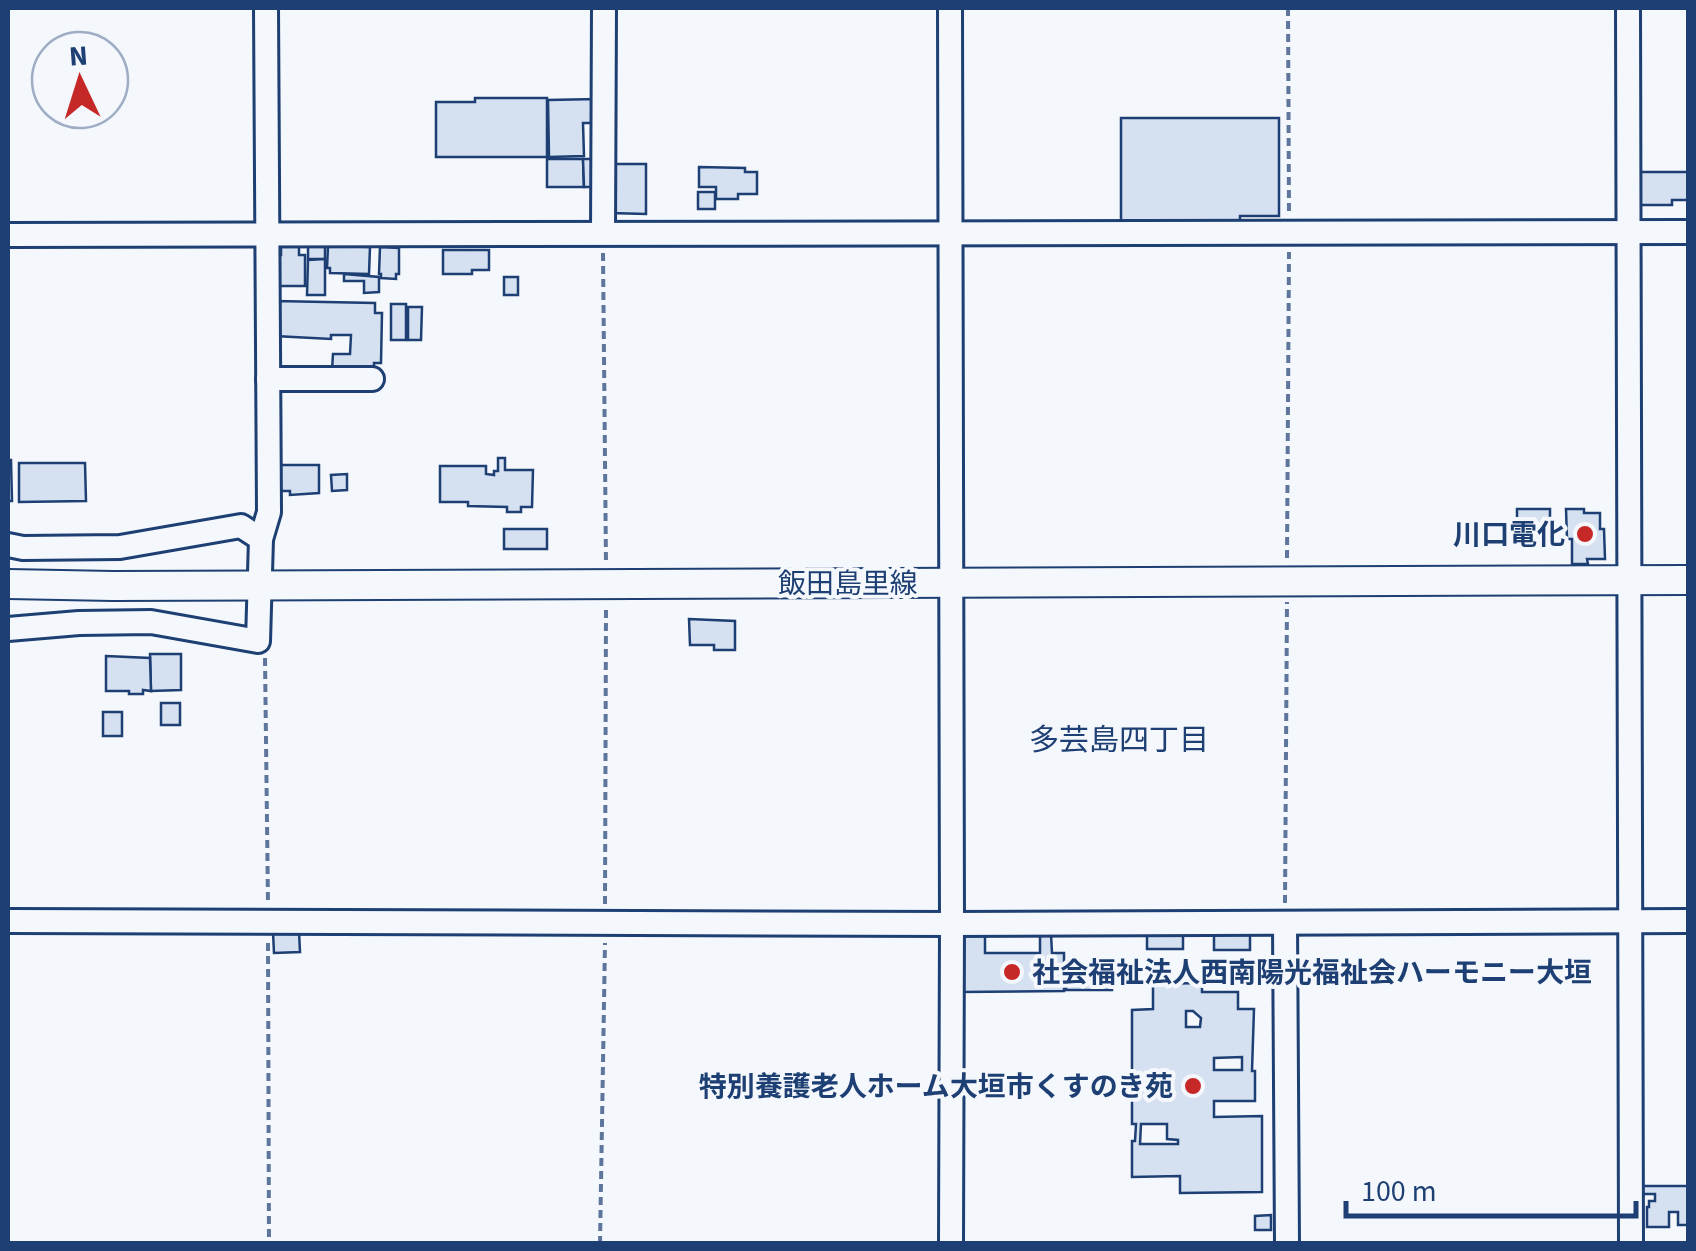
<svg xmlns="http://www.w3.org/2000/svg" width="1696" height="1251" font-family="'Source Sans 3','Noto Sans JP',sans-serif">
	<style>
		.building { fill: #d5e0f0; stroke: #1d3f73; stroke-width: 2.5; fill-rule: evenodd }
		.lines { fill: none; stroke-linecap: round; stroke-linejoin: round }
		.minor-casing { stroke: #1d3f73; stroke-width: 28 }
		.major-casing { stroke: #1d3f73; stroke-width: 32 }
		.path { stroke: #5e769c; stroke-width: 4; stroke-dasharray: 8 5; stroke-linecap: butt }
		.minor { stroke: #f4f7fb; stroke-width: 22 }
		.major { stroke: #f4f7fb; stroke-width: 28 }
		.poi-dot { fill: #c62828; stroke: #f4f7fb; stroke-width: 4 }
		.labels { text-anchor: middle; stroke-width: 8; stroke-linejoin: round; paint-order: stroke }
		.poi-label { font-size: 28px; font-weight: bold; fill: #1d3f73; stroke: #f4f7fb; text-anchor: end }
		.street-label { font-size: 28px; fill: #1d3f73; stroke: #f4f7fb }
		.neighbourhood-label { font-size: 30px; fill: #1d3f73; stroke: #f4f7fb }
	</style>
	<rect width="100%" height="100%" fill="#f4f7fb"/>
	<g class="building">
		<path d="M475,98H547V157H436V102H475Z"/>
		<path d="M597,99V123H583L584,156L549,157L548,100Z"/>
		<path d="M1121,118H1279V216H1240V224H1121Z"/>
		<path d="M547,159H583L584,187H547Z"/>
		<path d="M583,159H596V187H584Z"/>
		<path d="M611,164H646V214L610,213Z"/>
		<path d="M699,167L745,168V172H757V194H738V199H716V187H699Z"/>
		<path d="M1639,172H1688V200H1672V205H1639Z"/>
		<rect x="698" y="192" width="17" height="17"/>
		<path d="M299,244V255H305V286H274V255H281V245Z"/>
		<rect x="308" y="244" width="17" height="15"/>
		<path d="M328,246L370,247L369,274L330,273V268H327Z"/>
		<path d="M380,247L399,248V274H396V279L381,278V274H379Z"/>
		<path d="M443,250H489V270H472V274H443Z"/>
		<path d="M325,259V295H307L308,260Z"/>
		<path d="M344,274L379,277V292L364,293V281H344Z"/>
		<rect x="504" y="277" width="14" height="18"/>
		<path d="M275,301L375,303V313H382L381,363H374V371L332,370L333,354H350L351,335H331V339L275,336Z"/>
		<rect x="391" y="304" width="15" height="36"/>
		<path d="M408,307H422L421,340H408Z"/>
		<path d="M498,458H505V470H533L532,507H521V512H507V507L468,506V502H440V466H486V474L494,475V471H498Z"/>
		<path d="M8,460H11L12,501H8Z"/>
		<path d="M19,463H85L86,501L19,502Z"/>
		<path d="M280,465H319V493L290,495V491H279Z"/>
		<path d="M347,474V490L332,491L331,475Z"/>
		<path d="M1517,509H1550V537H1530V534H1517Z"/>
		<path d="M1566,509H1584V513H1600V529H1604L1605,559H1587L1588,564H1572V539H1567Z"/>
		<rect x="504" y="529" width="43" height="20"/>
		<path d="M689,619L735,621V650H714V645H690Z"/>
		<path d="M150,654H181V690L151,691Z"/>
		<path d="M106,656L150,658L151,691L143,690V694H129V691H106Z"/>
		<rect x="161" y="703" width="19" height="22"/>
		<rect x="103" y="712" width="19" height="24"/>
		<path d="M299,931L300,952L274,953L273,932Z"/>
		<rect x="1147" y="931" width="36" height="18"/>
		<rect x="1214" y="931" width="36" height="19"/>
		<path d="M960,932H985V953H1040V935L1051,934L1052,953H1064V991L960,992Z"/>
		<path d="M1067,971H1112V990H1066Z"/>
		<path d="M1202,983V992H1238V1009H1254L1252,1071H1255V1101H1214V1117L1262,1116V1192L1180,1193V1176L1132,1177V1141H1135L1136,1124H1132V1010L1153,1009V984ZM1186,1011H1193L1201,1018L1200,1027H1186ZM1242,1057V1070H1214V1058ZM1141,1124H1167V1139L1178,1140V1144H1140Z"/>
		<path d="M1642,1186H1688V1225H1678V1212H1669V1227H1647V1207H1649V1201H1655V1194H1642Z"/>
		<path d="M1271,1215V1230H1255V1216Z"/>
	</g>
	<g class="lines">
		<defs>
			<g id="minor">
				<path d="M950,8L952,924L951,1244"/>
				<path d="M1628,8L1631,1244"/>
				<path d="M603,233L604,8"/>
				<path d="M8,235L1688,232"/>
				<path d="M268,379H372"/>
				<path d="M8,545L23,548L120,547L241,526L261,539"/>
				<path d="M8,629L79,623L151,622L258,641L261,539L269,512L266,8"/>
				<path d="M8,921L952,924L1688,921"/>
				<path d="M1285,923L1287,1244"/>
			</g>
			<path id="major" d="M8,584L113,586L1688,580"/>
		</defs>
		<use href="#minor" class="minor-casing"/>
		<use href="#major" class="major-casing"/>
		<g class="path">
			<path d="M1288,8L1289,213"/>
			<path d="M603,253L606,564"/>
			<path d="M1287,558L1289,252"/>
			<path d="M265,658L268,904"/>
			<path d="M1285,903L1287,602"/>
			<path d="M605,904L606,608"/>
			<path d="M268,943L269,1244"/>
			<path d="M600,1244L605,943"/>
		</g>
		<use href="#minor" class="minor"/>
		<use href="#major" class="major"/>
	</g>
	<g class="poi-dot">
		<circle cx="1585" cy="534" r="10"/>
		<circle cx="1012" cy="972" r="10"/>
		<circle cx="1193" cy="1086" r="10"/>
	</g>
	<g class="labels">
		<g class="poi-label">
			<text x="1565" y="544">川口電化</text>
			<text x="1032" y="982" text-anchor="start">社会福祉法人西南陽光福祉会ハーモニー大垣</text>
			<text x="1173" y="1096">特別養護老人ホーム大垣市くすのき苑</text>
		</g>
		<g class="street-label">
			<text x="848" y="593">飯田島里線</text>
		</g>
		<g class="neighbourhood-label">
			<text x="1119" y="750">多芸島四丁目</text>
		</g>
	</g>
	<rect width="1696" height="1251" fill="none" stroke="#1d3f73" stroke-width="20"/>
	<g transform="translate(80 80) rotate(356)"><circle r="48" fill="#f4f7fb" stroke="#9eadc5" stroke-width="2.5"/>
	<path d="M0-8L18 38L0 25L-18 38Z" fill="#c62828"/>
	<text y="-15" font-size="28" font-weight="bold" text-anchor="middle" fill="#1d3f73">N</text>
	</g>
	<path d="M1346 1201v15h290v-15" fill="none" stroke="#1d3f73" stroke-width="5"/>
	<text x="1361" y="1201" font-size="30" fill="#1d3f73" stroke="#f4f7fb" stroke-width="8" paint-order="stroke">100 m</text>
</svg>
